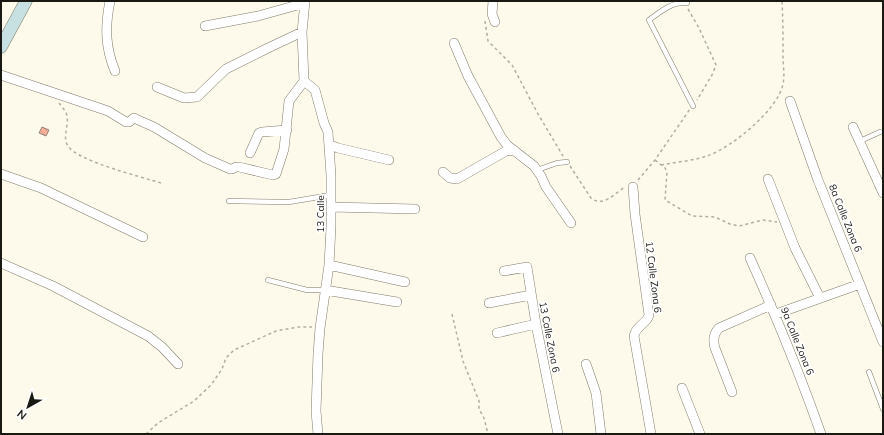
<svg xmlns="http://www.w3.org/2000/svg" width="884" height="435" viewBox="0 0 884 435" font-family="Mulish,sans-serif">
	<defs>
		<pattern id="building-back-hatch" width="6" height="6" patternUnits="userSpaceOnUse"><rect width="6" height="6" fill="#fdb098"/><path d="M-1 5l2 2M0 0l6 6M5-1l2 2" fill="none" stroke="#d89782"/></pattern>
	</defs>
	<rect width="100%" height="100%" fill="#fefaeb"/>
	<path fill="url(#building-back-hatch)" stroke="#95827c" d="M42 127 49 130 46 136 39 133Z"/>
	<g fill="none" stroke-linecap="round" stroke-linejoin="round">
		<defs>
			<path id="lane" d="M687 3C673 1 660 12 649 20L693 106
				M860 141 880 132
				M537 170 557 163 567 162
				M229 201 289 202 331 195
				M268 280 307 290H325
				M869 372 883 409"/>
			<path id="street" d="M110 1C105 26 105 47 115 71
				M305 1 302 32 304 81 315 90 324 123 328 132 331 175V227L329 265 320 328 318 354 316 411 318 434
				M493 1 492 14 495 22
				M205 26 258 16 305 3
				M454 43 468 76 501 137 507 145 534 166 541 176 546 187 571 223
				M1 75 108 111 126 122H129L134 118 136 119 154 127 205 158 230 169H232L236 167H239L273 175 276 174 284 149 289 101 304 81
				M157 87 184 98 197 97 226 69 268 48 302 32
				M790 101 818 180 883 342
				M853 127 883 193
				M330 145 338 148 389 160
				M250 153 259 133 262 132 287 130
				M443 172 450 178 457 179 506 151 514 150
				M1 174 41 188 143 237
				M768 179 795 248 820 298
				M633 187 635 214 649 315C647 324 636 325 634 336L651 434
				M331 207 415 209
				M750 258C776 316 800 374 821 434
				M1 263 53 286 148 336 162 347 178 364
				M329 265 405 282
				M504 271 527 267 536 324 558 434
				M325 290 397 302
				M489 303 531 295
				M776 314 860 284
				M497 333 536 324
				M586 364 596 393 601 434
				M682 388 700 434
				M732 392 715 348C713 341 713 334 719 328L771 305"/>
			<path id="secondary" d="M1 47 26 1"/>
		</defs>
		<use href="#lane" stroke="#7f7b6a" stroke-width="5.5"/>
		<use href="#street" stroke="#7f7b6a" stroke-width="10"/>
		<use href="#secondary" stroke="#7f7b6a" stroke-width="13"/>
		<path stroke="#b1ada1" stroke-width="1.5" stroke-dasharray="3 3" stroke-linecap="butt" d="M688 9 699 28 716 65 712 75 697 100
			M485 21 488 41 512 65 538 114 563 156
			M59 103C62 107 66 111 67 116 69 126 62 137 68 146 77 161 142 177 161 183H164
			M655 160 665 168 667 172 665 200 692 216 715 217 730 224 739 226 763 220 777 222
			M661 165C676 162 692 161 707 156 731 148 778 110 783 84 785 75 783 65 783 56 783 38 783 19 782 1
			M570 166 591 198C603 208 615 193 625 187
			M638 180 655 160 690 109
			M452 314 463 361 479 401V409L484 418 488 434
			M146 434 158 423 194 401 211 385 222 369 226 358 234 350 276 331 298 327H312"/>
		<use href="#lane" stroke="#fff" stroke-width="4.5"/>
		<use href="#street" stroke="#fff" stroke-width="9"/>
		<use href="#secondary" stroke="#c7e0e2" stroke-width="12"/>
	</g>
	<g text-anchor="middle" stroke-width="3.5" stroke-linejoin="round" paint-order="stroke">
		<g font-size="10" fill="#1a1812" stroke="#fff">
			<text transform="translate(320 214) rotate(-90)" y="4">13 Calle</text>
			<text transform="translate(846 218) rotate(68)" y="4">8a Calle Zona 6</text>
			<text transform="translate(654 277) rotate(83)" y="4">12 Calle Zona 6</text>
			<text transform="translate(550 337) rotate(79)" y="4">13 Calle Zona 6</text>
			<text transform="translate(798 341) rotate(68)" y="4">9a Calle Zona 6</text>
		</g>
	</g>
	<rect width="884" height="435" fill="none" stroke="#1a1812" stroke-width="4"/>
	<g transform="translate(28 407) rotate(219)" stroke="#ffffff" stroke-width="3" paint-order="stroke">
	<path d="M0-3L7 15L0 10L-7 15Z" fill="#1a1812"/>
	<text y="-6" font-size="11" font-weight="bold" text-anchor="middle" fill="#1a1812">N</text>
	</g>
</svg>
